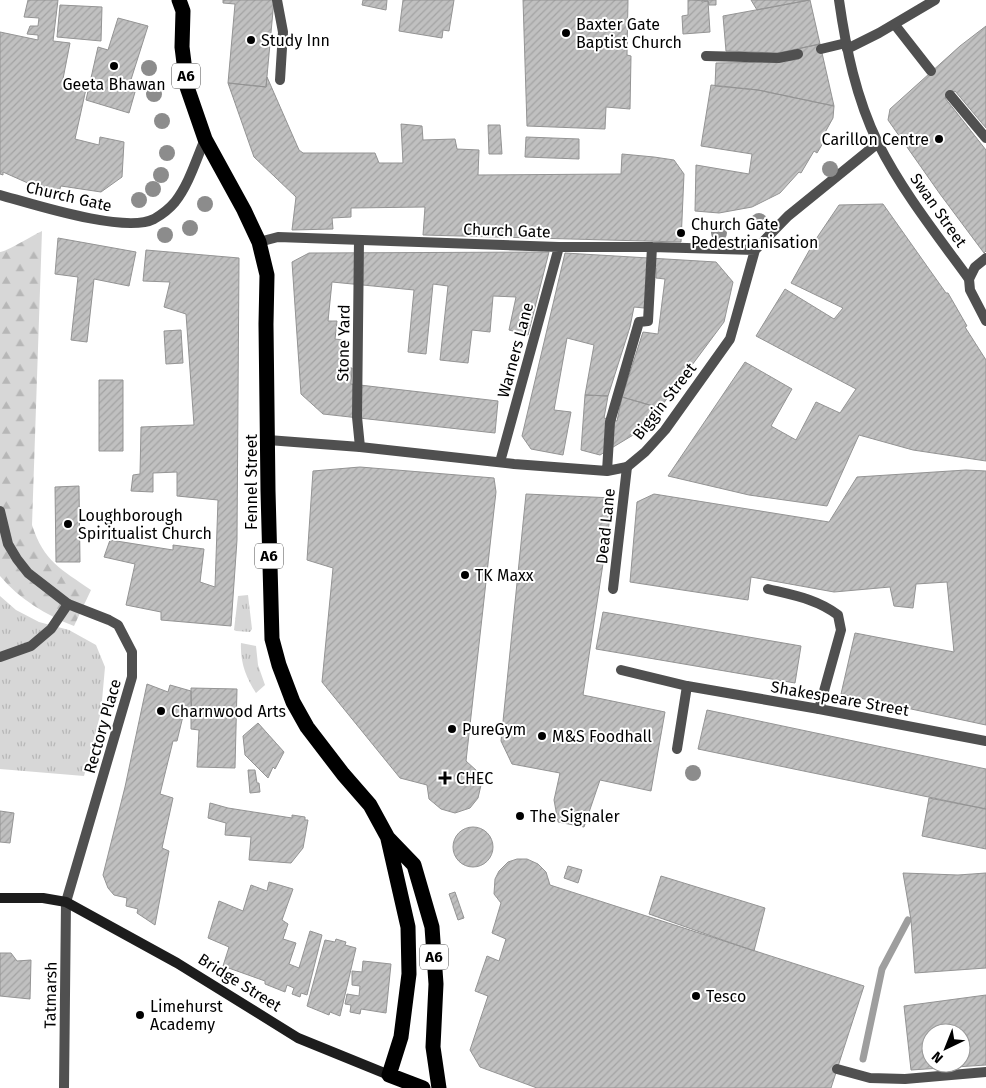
<svg xmlns="http://www.w3.org/2000/svg" width="986" height="1088" viewBox="0 0 986 1088" font-family="'Fira Sans',sans-serif">
	<defs>
		<pattern id="grass-tufts" width="24" height="20" patternUnits="userSpaceOnUse" patternTransform="scale(1.25)"><rect width="24" height="20" fill="#d7d7d7"/><path d="M3 7l-1-3M5 7V3M7 7l1-3M15 17l-1-3M17 17v-4M19 17l1-3" fill="none" stroke="#b7b7b7"/></pattern>
		<pattern id="forest-firs" width="22" height="20" patternUnits="userSpaceOnUse" patternTransform="scale(1.25)"><rect width="22" height="20" fill="#d7d7d7"/><path d="M5 1l3.5 6h-7zM16 11l3.5 6h-7z" fill="#b7b7b7"/></pattern>
		<pattern id="building-hatch" width="6" height="6" patternUnits="userSpaceOnUse" patternTransform="scale(1.25)"><rect width="6" height="6" fill="#c0c0c0"/><path d="M-1 1l2-2M0 6l6-6M5 7l2-2" fill="none" stroke="#a3a3a3"/></pattern>
	</defs>
	<rect width="100%" height="100%" fill="#fff"/>
	<path fill="url(#grass-tufts)" d="M248 595 252 629 250 632 236 631 234 630 238 596Z
		M0 596 16 610 39 622 69 630 96 645 105 667 101 712 84 776 0 769Z
		M241 643 256 646 258 665 265 685 256 693C246 678 240 662 241 643Z"/>
	<path fill="url(#forest-firs)" d="M42 231 32 525C44 562 61 569 91 590L74 626C46 615 19 599 0 576V252C6 252 33 235 42 231Z"/>
	<g fill="none" stroke-linecap="round" stroke-linejoin="round">
		<path stroke="#9e9e9e" stroke-width="7" d="M863 1059 882 969 908 920"/>
	</g>
	<path fill="url(#building-hatch)" stroke="#949494" fill-rule="evenodd" d="M28 0H58L53 41 70 43 62 84 86 89 75 139 99 145 100 137 124 142 122 177 101 192 61 186 58 194 30 184 3 172V175L0 174V32L38 40V35L27 34 30 26H38L39 18 24 17Z
		M223 0H274L266 87 228 83 235 4 223 3Z
		M363 0H387L386 10 362 5Z
		M403 0H454L449 31 443 30 442 38 399 31Z
		M523 0H628L627 55 631 56 630 109 606 107 605 129 527 126Z
		M688 0 708 1 710 32 683 34 682 16 688 15Z
		M702 0H716V5H709L708 1 702 2Z
		M751 0H809L757 10Z
		M810 0 820 44 778 53 726 51 723 16Z
		M60 5 102 7 101 41 57 37Z
		M118 18 148 26 128 89 135 92 129 113 86 100 98 47 108 50Z
		M986 26V128L955 91 945 98 986 150V251L984 253 940 194 888 120 890 109 960 46Z
		M820 44 834 106 758 90 715 86 716 63 781 62 799 59 797 49Z
		M267 77 299 150 303 153H375L379 163H403L401 124 422 126 423 140 455 139 457 149 479 150 478 175 621 174 622 154 654 157 674 160 684 174 681 242 423 235 425 207 351 208V217L332 218 333 229 292 230 296 197 254 157 228 83 266 87Z
		M711 85 758 90 834 106 833 118 823 136 826 138 817 153 814 151 801 173 799 172 780 193 752 207 719 213 695 211 696 165 749 174 752 154 701 146Z
		M488 125H500L502 154H489Z
		M526 137 579 139V159L525 157Z
		M883 204 946 293H948L967 326 965 327 986 360V461L913 450 859 435 827 506 749 495 668 476 745 362 792 389 771 426 796 440 816 402 840 413 856 389 756 336 785 289 834 319 843 308 791 283 814 242 839 205Z
		M58 238 136 252 129 286 94 279 87 342 71 340 78 277 55 274Z
		M146 250 239 258 237 540 231 626 161 620V612L126 605 135 564 104 557 110 540 173 550V545L204 549 200 582 215 587 218 500 177 496V472L153 473V492L131 491 133 475 140 474 141 427 194 425 186 314 164 307 170 282 143 281Z
		M549 252 528 335 509 330 516 297 493 296 490 332 472 330 468 363 440 360 448 286 433 284 426 354 408 352 414 290 332 282 328 321H337L335 339 343 340 340 367 352 368 351 384 498 401 495 433 323 414 301 394 292 262 309 253Z
		M565 253 716 262 733 282 724 322 660 408 622 397 643 332 658 334 665 279 656 278V268H649L644 308 634 307 630 327 608 396 585 395 594 345 567 338 554 410 571 412 563 455 531 449 522 436Z
		M181 330 183 363 166 364 164 331Z
		M99 380H123V451H99Z
		M585 395 608 396 604 418 617 421 622 397 660 408 651 419 653 423 600 455 581 450Z
		M360 467 494 478 496 492 466 761 477 771 481 785 478 798 470 808 455 813 441 809 429 799 427 785 400 778 322 682 333 568 307 560 313 471Z
		M966 470 986 471V725L841 694 855 633 954 652 947 582 916 584 913 608 894 606 890 587 834 592 751 577 748 600 630 582 637 502 654 494 829 522 857 477Z
		M79 486 80 562H56L55 487Z
		M526 494 613 498 583 695 665 712 651 791 600 780 584 827 558 822 554 800 560 773 512 764 501 741Z
		M603 612 801 646 795 683 596 649Z
		M147 684 168 692 170 685 191 691 192 718 183 716 177 741H173L160 794 173 798 162 848 169 851 155 925 137 913 138 909 126 906 127 898 114 895 108 888 103 875 125 787Z
		M191 688 237 689 235 768 197 767 199 730 191 729Z
		M707 710 986 769V809L698 749Z
		M258 723 284 752 275 769 273 767 268 778 245 755 243 736Z
		M248 770H255L257 783H259L260 792 250 793Z
		M929 798 986 809V849L922 836Z
		M210 803 228 808 292 818V815L305 817V820H308L303 848 291 863 249 860 251 837 225 835 226 823 208 818Z
		M0 811 14 813 10 843 0 842Z
		M453 847a20 20 0 1 1 40 0a20 20 0 1 1-40 0Z
		M517 859H527L538 864 546 872 550 885 864 986 831 1088H537L480 1067 470 1050 488 996 475 991 487 956 499 961 506 939 492 933 501 903 494 894 495 879 499 871 508 862Z
		M568 866 582 870 578 883 564 878Z
		M903 873 958 875 986 873V968L915 973 911 920Z
		M661 876 765 908 754 951 649 914Z
		M269 882 293 889 282 920 288 924 283 939 296 943 289 964 299 968 310 931 322 935 307 995 301 993 300 997 292 994 294 988 287 985 285 992 265 984V981L223 966 229 947 208 938 219 901 243 911 251 885 267 891Z
		M455 892 464 918 458 920 449 894Z
		M336 939 346 942 345 945 356 948 340 1016 330 1012 329 1015 307 1006 325 940 335 942Z
		M0 953H11L17 961 31 960 30 999 0 996Z
		M363 961 391 964 386 1013 361 1009 360 1014 350 1012 351 1005 345 1004 347 994 359 996 360 986 352 985V971L362 972Z
		M986 995V1065L911 1070 904 1006ZM931 1033H961V1063H931Z"/>
	<g fill="none" stroke-linecap="round" stroke-linejoin="round">
		<path stroke="#505050" stroke-width="10" d="M277 0 283 32 280 80
			M895 25 931 71
			M821 49 846 43
			M706 56 778 58 798 54
			M950 95 986 138
			M359 240 357 417 360 447
			M969 279 975 267 986 258
			M613 589 627 467
			M768 589C793 595 817 599 838 615L841 630 819 709
			M0 657 31 646 51 629 68 604
			M837 1069 870 1078 905 1079 986 1072"/>
		<path stroke="#505050" stroke-width="10" d="M839 0C846 49 856 98 878 143 902 191 937 235 969 279L970 290 986 321
			M847 49 879 33 935 0
			M0 195C33 204 125 234 154 219 161 215 170 208 175 202 189 184 196 160 205 139
			M259 242 278 237 559 247H652L755 250
			M268 440 360 447 514 464 607 471 627 467 645 452 665 430 730 339 755 250 788 216 878 143
			M500 462 559 247
			M607 471 610 422 639 322 648 321 652 247
			M0 511 8 544 17 559 28 573 68 604 109 620 118 625 132 652V677L66 902 64 1088
			M621 670 687 686 819 709 986 741
			M677 749 687 686"/>
		<path stroke="#1d1d1d" stroke-width="10" d="M0 898H43L66 902 177 963 298 1038 389 1075"/>
		<path stroke="#000" stroke-width="15" d="M179 0 183 11 182 47 187 87 205 139 244 210 259 242 267 275 266 324 268 491 272 639 279 665 293 702 307 727 343 774 370 805 388 838 414 865 432 927 436 984 433 1047 439 1088
			M388 839 408 927 409 974 401 1037 389 1075 423 1088"/>
	</g>
	<g fill="#8c8c8c">
		<circle cx="149" cy="68" r="8"/>
		<circle cx="154" cy="94" r="8"/>
		<circle cx="162" cy="121" r="8"/>
		<circle cx="167" cy="153" r="8"/>
		<circle cx="830" cy="169" r="8"/>
		<circle cx="161" cy="175" r="8"/>
		<circle cx="153" cy="189" r="8"/>
		<circle cx="139" cy="200" r="8"/>
		<circle cx="205" cy="204" r="8"/>
		<circle cx="759" cy="221" r="8"/>
		<circle cx="190" cy="228" r="8"/>
		<circle cx="719" cy="233" r="8"/>
		<circle cx="165" cy="235" r="8"/>
		<circle cx="693" cy="773" r="8"/>
	</g>
	<g fill="#000" stroke="#fff" stroke-width="2">
		<circle cx="566" cy="33" r="5"/>
		<circle cx="251" cy="40" r="5"/>
		<circle cx="114" cy="66" r="5"/>
		<circle cx="939" cy="139" r="5"/>
		<circle cx="681" cy="233" r="5"/>
		<circle cx="68" cy="524" r="5"/>
		<circle cx="465" cy="575" r="5"/>
		<circle cx="161" cy="711" r="5"/>
		<circle cx="452" cy="729" r="5"/>
		<circle cx="542" cy="736" r="5"/>
		<path d="M442.5 770.5h5v5h5v5h-5v5h-5v-5h-5v-5h5z"/>
		<circle cx="520" cy="816" r="5"/>
		<circle cx="696" cy="996" r="5"/>
		<circle cx="140" cy="1015" r="5"/>
	</g>
	<g text-anchor="middle" stroke-width="4" stroke-linejoin="round" paint-order="stroke">
		<g fill="#fff" stroke="#4c4c4c" stroke-width="1">
			<rect x="172" y="63.5" width="28" height="25" rx="4"/>
			<rect x="255" y="543.5" width="28" height="25" rx="4"/>
			<rect x="420" y="944.5" width="28" height="25" rx="4"/>
		</g>
		<g font-size="15" font-weight="bold" fill="#000">
			<text x="186" y="81">A6</text>
			<text x="269" y="561">A6</text>
			<text x="434" y="962">A6</text>
		</g>
		<g font-size="16" fill="#000" stroke="#fff" text-anchor="start">
			<text x="576" y="30">Baxter Gate<tspan x="576" dy="18">Baptist Church</tspan></text>
			<text x="261" y="46">Study Inn</text>
			<text x="114" y="90" text-anchor="middle">Geeta Bhawan</text>
			<text x="929" y="145" text-anchor="end">Carillon Centre</text>
			<text x="691" y="230">Church Gate<tspan x="691" dy="18">Pedestrianisation</tspan></text>
			<text x="78" y="521">Loughborough<tspan x="78" dy="18">Spiritualist Church</tspan></text>
			<text x="475" y="581">TK Maxx</text>
			<text x="171" y="717">Charnwood Arts</text>
			<text x="462" y="735">PureGym</text>
			<text x="552" y="742">M&amp;S Foodhall</text>
			<text x="456" y="784">CHEC</text>
			<text x="530" y="822">The Signaler</text>
			<text x="706" y="1002">Tesco</text>
			<text x="150" y="1012">Limehurst<tspan x="150" dy="18">Academy</tspan></text>
		</g>
		<g font-size="16" fill="#000" stroke="#fff">
			<text transform="translate(69 196) rotate(13)" y="6">Church Gate</text>
			<text transform="translate(939 210) rotate(55)" y="6">Swan Street</text>
			<text transform="translate(507 230) rotate(2)" y="6">Church Gate</text>
			<text transform="translate(343 343) rotate(-89)" y="6">Stone Yard</text>
			<text transform="translate(515 350) rotate(-75)" y="6">Warners Lane</text>
			<text transform="translate(664 401) rotate(-52)" y="6">Biggin Street</text>
			<text transform="translate(251 482) rotate(-90)" y="6">Fennel Street</text>
			<text transform="translate(605 526) rotate(-84)" y="6">Dead Lane</text>
			<text transform="translate(840 698) rotate(10)" y="6">Shakespeare Street</text>
			<text transform="translate(102 726) rotate(-74)" y="6">Rectory Place</text>
			<text transform="translate(240 982) rotate(32)" y="6">Bridge Street</text>
			<text transform="translate(50 995) rotate(-89)" y="6">Tatmarsh</text>
		</g>
	</g>
	<g transform="translate(946 1048) rotate(223)"><circle r="24" fill="#ffffff" stroke="#999999"/>
	<path d="M0-4L9 19L0 12L-9 19Z" fill="#000000"/>
	<text y="-8" font-size="14" font-weight="bold" text-anchor="middle" fill="#000000">N</text>
	</g>
</svg>
